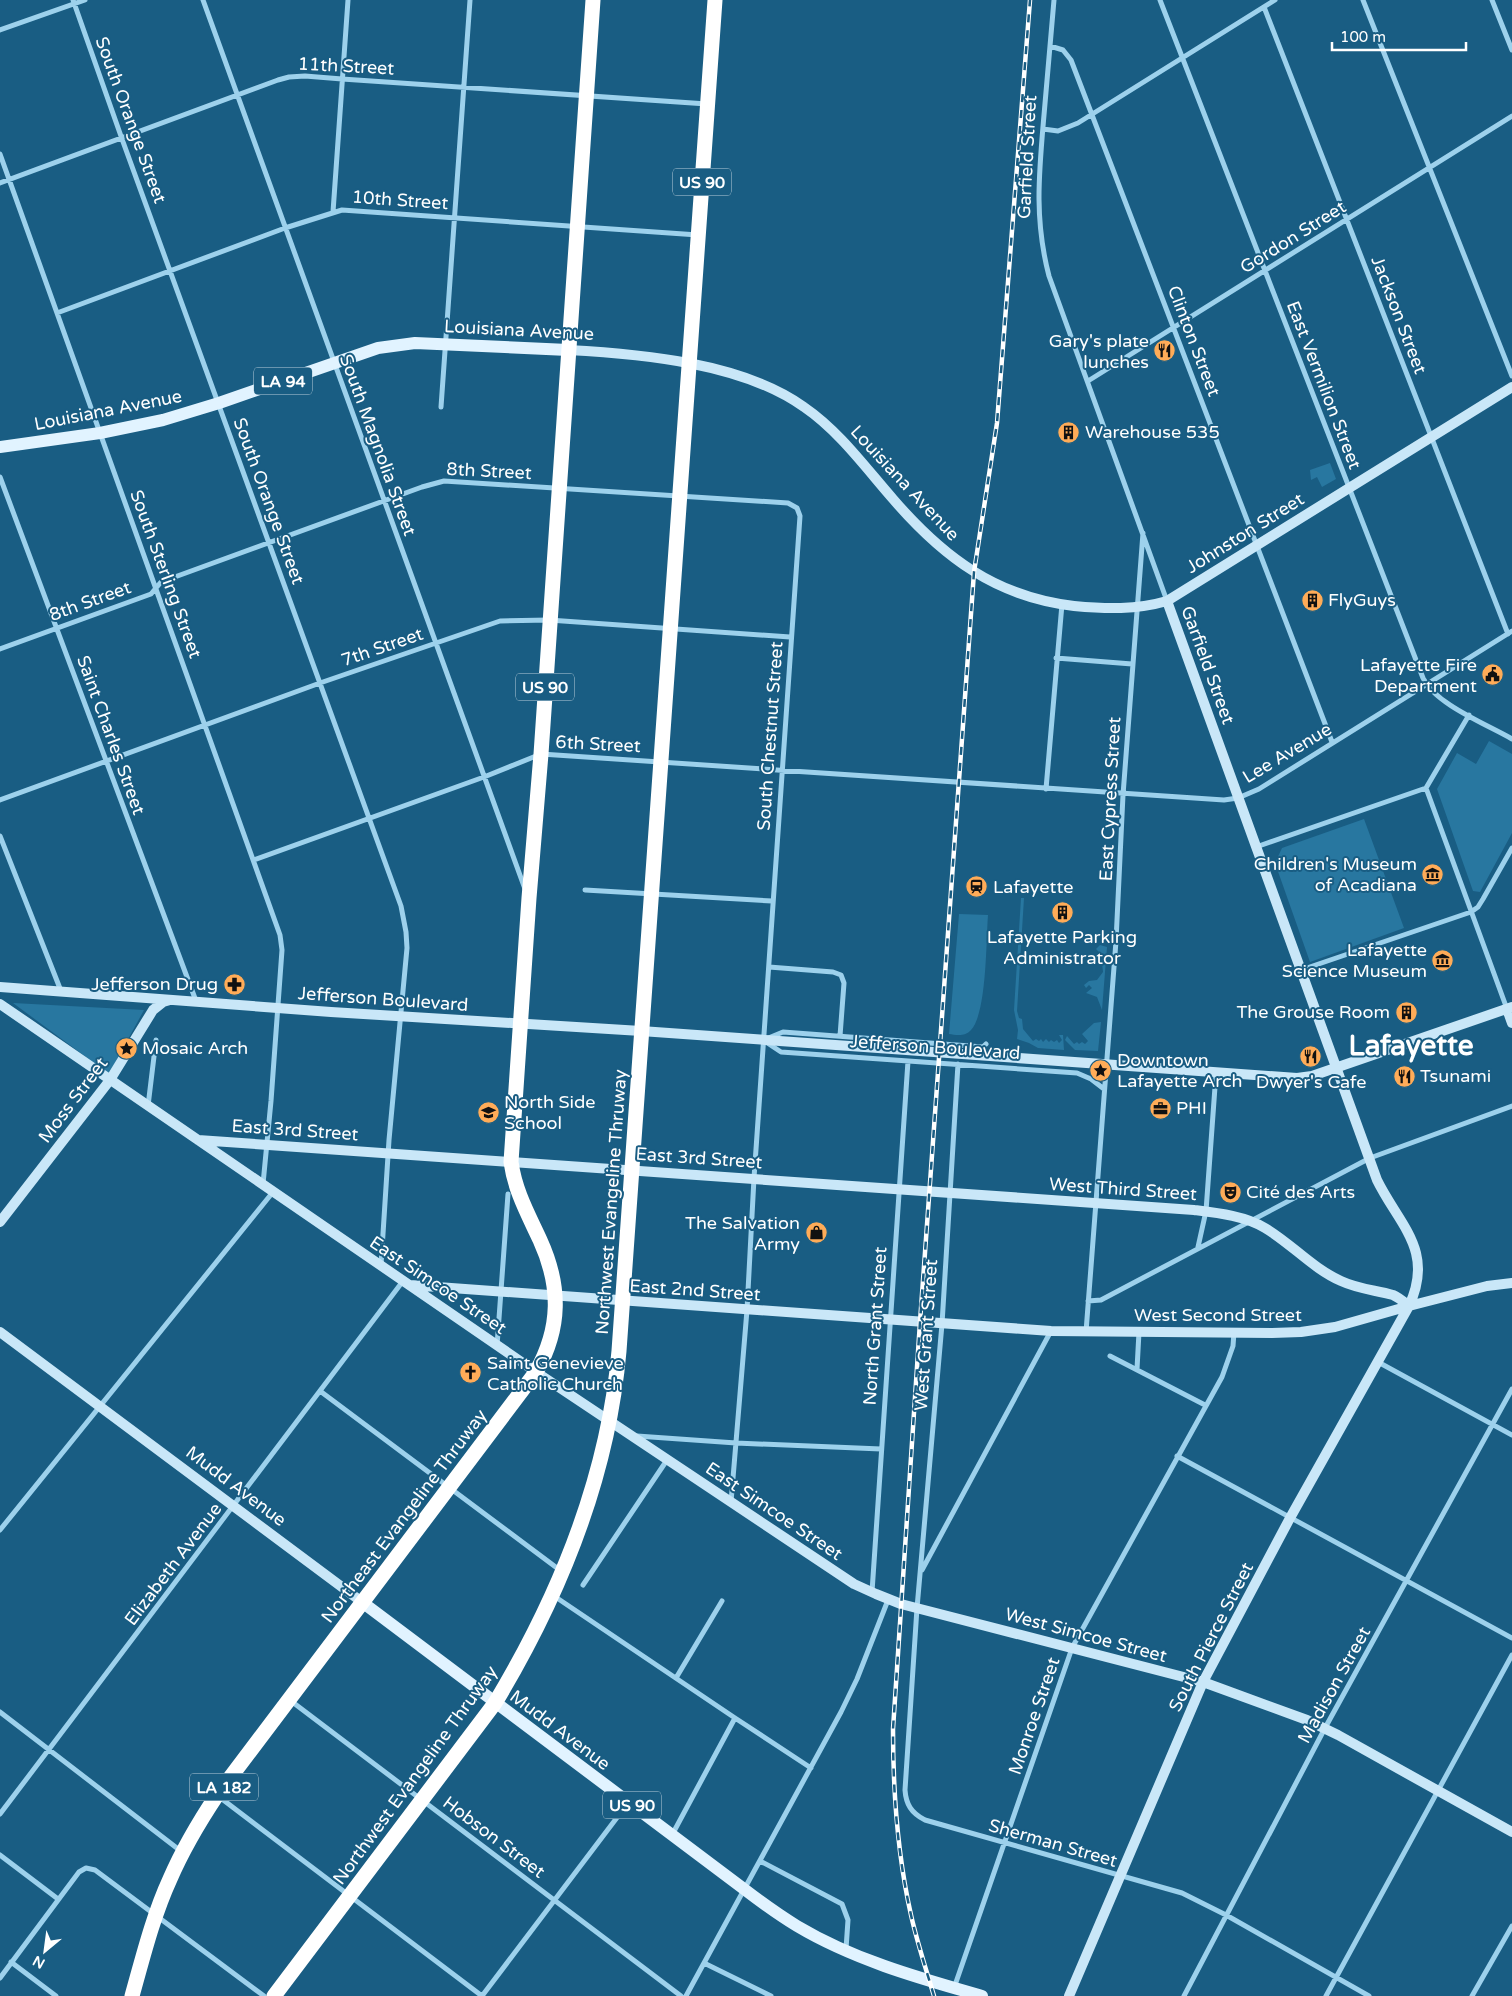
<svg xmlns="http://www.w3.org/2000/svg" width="1512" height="1996" viewBox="0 0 1512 1996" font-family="'Varela Round',sans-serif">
	<rect width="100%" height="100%" fill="#195d83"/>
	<path fill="#2877a0" d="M1330 463 1336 479 1322 487 1317 477 1311 480 1310 470Z
		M1489 741 1512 754V833L1480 892 1473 891 1437 789 1457 753 1476 764Z
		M1364 819 1404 928 1310 962 1275 863 1282 848Z
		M1021 898H1024L1017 1011 1019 1018 1022 1019 1023 1029 1033 1041 1036 1039 1039 1041 1041 1039 1043 1042 1046 1039 1049 1042 1051 1040 1054 1042 1057 1040 1059 1043 1062 1040 1059 1035H1063L1064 1050 1038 1048 1029 1043 1017 1039 1018 1030 1014 1010Z
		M959 914 988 915C986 940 987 1013 971 1030 965 1037 956 1035 949 1034Z
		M1100 945 1107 947 1102 1010 1097 997 1086 993 1092 988 1089 985 1086 988 1084 985 1089 981 1097 980 1103 972 1102 963 1094 957 1099 952 1096 949Z
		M13 1003 144 1010 109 1074Z
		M1101 1022 1098 1051 1075 1050 1065 1040 1067 1036 1074 1044 1077 1042 1079 1044 1082 1042 1085 1044 1088 1041 1082 1034 1094 1023Z"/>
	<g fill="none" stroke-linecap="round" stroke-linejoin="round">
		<path stroke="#9dd1ec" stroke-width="5" d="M73 0 122 139 401 906 406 932 407 948 389 1140 381 1265
			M203 0 525 889
			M1054 0C1051 38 1047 77 1044 115 1039 173 1034 219 1049 276L1167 601
			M1160 0 1423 678C1435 704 1486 724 1512 739
			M1363 0 1512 376
			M1492 0 1512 50
			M1264 7 1508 634
			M0 30 85 0
			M1050 46 1063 50 1071 60 1332 742
			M1043 129 1058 131 1078 123 1275 0
			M0 154 280 935 282 950 271 1101 263 1184
			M0 183 278 80 289 77 305 76 342 79 707 104
			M333 212 348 0
			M57 313 285 228 342 210 698 235
			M1088 381 1512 116
			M441 407 470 0
			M0 477 196 1001
			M0 649 151 594 161 582 422 487 444 481 788 503 797 508 800 516 754 1178 747 1310 731 1502
			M1056 658 1132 664
			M1426 788 1507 1009
			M1046 789 1062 604
			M0 800 320 683 500 621 549 620 790 637
			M0 836 61 991
			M1256 847 1426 788 1469 715
			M254 860 484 777 541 754 1224 800 1238 798 1259 789 1512 631
			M585 890 772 901
			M769 967 833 972 841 975 844 983 840 1036
			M1301 970 1471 912 1478 907 1483 899 1512 848
			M766 1039 783 1032 983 1047 986 1044
			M766 1042 781 1052 1077 1073 1091 1079 1104 1089
			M958 1064 942 1324 917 1608 905 1790C906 1804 911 1813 925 1820L1182 1893 1226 1915 1369 1996
			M148 1106 156 1040
			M1198 1247 1206 1211 1216 1073
			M1088 1301 1101 1300 1370 1158 1512 1106
			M1086 1332 1116 941 1123 795 1143 533
			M497 1346 508 1194
			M1110 1356 1205 1405
			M1378 1362 1512 1435
			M1137 1369 1139 1332
			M320 1391 561 1571
			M637 1436 736 1443 881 1449
			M1177 1456 1512 1638
			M0 1530 273 1192
			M922 1570 1051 1331
			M583 1585 667 1460
			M872 1592 908 1061
			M554 1596 735 1718 811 1768
			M676 1678 722 1601
			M291 1701 681 1996
			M0 1712 182 1852
			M218 1796 482 1996
			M0 1814 403 1281
			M672 1835 735 1718
			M0 1855 58 1899
			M760 1861 842 1904 848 1920 846 1949
			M11 1962 56 1996
			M704 1963 771 1996
			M0 1978 79 1872 86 1868 95 1870 264 1996
			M954 1988 1072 1648 1222 1377 1233 1346 1234 1332
			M482 1996 628 1803
			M686 1996 841 1712 857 1679 888 1600
			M1184 1996 1325 1728 1512 1389
			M1326 1996 1512 1655
			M1472 1996 1512 1926"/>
		<path stroke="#c9e7f8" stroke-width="10" d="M568 350C642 354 743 363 804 407 839 431 865 467 893 499 943 557 996 597 1074 606 1106 609 1136 610 1167 601L1512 387
			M0 987 331 1012 641 1031 1297 1078 1312 1076 1512 1007
			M0 1004 536 1372 854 1584 876 1594 901 1604 1203 1682 1307 1720 1338 1735 1512 1832
			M1507 1009 1512 1023
			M198 1140 1194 1210C1218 1213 1245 1216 1265 1228 1292 1244 1312 1268 1341 1281 1358 1289 1375 1290 1393 1295 1398 1297 1404 1302 1409 1306
			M0 1222 110 1080 153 1010 163 1002 170 1000
			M410 1285 1051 1331 1272 1333 1301 1332 1335 1327 1409 1306 1487 1286 1512 1283
			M0 1332 362 1602
			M1069 1996 1203 1682 1290 1518 1409 1306C1435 1250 1399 1225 1377 1180L1167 601"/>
		<path stroke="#e1f3ff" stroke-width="12" d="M0 447 100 433 163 420 219 403 378 348 415 343 568 350
			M362 1602 744 1889C761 1902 779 1915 797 1926 854 1960 919 1978 982 1996"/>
		<path stroke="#fff" stroke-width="15" d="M132 1996C143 1957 153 1916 170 1879 183 1849 199 1822 217 1795L536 1372C561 1328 561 1286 540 1240 528 1214 515 1191 511 1162L529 898 541 754 593 0
			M274 1996 495 1703C560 1595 608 1478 619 1351L715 0"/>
		<defs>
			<path id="rail" d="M934 1996C926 1969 917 1942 911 1915 897 1853 893 1792 893 1729L920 1322 974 572 997 423 1030 0"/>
		</defs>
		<use href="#rail" stroke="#fff" stroke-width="4.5"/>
		<use href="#rail" stroke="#195d83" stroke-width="2.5" stroke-dasharray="8" stroke-linecap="butt"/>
	</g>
	<defs>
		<symbol id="restaurant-disc" viewBox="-11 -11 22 22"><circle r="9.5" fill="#ffac58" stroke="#195d83"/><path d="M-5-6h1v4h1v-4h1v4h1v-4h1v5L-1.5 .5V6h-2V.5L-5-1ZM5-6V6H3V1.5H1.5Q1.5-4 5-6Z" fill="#111"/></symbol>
		<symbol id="building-disc" viewBox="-11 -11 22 22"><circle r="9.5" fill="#ffac58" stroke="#195d83"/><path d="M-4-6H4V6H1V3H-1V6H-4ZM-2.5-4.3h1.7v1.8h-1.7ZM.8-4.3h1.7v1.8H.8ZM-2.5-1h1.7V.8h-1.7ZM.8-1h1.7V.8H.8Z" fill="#111"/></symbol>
		<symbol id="civic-disc" viewBox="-11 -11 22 22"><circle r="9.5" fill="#ffac58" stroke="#195d83"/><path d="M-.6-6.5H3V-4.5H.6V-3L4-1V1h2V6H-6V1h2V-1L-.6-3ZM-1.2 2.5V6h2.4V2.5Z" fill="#111"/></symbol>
		<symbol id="museum-disc" viewBox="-11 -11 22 22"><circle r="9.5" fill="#ffac58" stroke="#195d83"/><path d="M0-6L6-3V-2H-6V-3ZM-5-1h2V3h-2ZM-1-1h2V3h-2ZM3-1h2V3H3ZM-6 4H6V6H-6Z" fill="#111"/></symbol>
		<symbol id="station-disc" viewBox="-11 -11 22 22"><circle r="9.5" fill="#ffac58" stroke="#195d83"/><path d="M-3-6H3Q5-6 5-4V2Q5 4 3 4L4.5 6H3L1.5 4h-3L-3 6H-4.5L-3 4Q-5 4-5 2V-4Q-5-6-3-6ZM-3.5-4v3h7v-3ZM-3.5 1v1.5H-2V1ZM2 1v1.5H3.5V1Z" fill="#111"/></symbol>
		<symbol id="pharmacy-disc" viewBox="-11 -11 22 22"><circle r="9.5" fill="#ffac58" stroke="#195d83"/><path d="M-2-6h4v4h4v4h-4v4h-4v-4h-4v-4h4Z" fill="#111"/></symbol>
		<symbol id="sight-disc" viewBox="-11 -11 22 22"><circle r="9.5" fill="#ffac58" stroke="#195d83"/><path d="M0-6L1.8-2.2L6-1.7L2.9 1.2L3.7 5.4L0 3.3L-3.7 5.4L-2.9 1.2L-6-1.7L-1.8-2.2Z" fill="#111"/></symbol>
		<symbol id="office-disc" viewBox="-11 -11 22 22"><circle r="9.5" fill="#ffac58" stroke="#195d83"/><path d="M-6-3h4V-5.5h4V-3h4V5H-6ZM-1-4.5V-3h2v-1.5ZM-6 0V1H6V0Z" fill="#111"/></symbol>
		<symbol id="school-disc" viewBox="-11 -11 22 22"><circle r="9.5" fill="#ffac58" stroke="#195d83"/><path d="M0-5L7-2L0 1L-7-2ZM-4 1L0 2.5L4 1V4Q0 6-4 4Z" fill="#111"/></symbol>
		<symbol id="theatre-disc" viewBox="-11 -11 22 22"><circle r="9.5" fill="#ffac58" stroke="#195d83"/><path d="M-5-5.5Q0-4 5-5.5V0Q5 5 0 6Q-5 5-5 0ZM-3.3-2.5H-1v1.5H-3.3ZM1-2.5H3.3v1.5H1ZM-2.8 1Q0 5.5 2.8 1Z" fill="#111"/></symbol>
		<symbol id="shop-disc" viewBox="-11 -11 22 22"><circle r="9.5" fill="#ffac58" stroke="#195d83"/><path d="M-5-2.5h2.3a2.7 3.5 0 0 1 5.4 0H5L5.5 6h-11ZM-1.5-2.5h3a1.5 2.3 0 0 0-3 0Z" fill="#111"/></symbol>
		<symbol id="church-disc" viewBox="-11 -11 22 22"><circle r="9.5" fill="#ffac58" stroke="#195d83"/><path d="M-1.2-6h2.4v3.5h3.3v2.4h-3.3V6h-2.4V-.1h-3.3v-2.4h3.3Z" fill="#111"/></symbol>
	</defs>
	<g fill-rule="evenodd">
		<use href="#restaurant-disc" x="1152" y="338" width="25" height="25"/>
		<use href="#building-disc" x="1056" y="420" width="25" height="25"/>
		<use href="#building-disc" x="1300" y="588" width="25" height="25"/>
		<use href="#civic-disc" x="1480" y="662" width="25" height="25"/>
		<use href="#museum-disc" x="1420" y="862" width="25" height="25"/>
		<use href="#station-disc" x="964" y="874" width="25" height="25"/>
		<use href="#building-disc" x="1050" y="900" width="25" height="25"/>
		<use href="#museum-disc" x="1430" y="948" width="25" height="25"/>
		<use href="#pharmacy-disc" x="222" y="972" width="25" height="25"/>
		<use href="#building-disc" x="1394" y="1000" width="25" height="25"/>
		<use href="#sight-disc" x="114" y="1036" width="25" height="25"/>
		<use href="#restaurant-disc" x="1298" y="1044" width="25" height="25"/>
		<use href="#sight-disc" x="1088" y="1058" width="25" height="25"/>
		<use href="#restaurant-disc" x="1392" y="1064" width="25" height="25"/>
		<use href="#office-disc" x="1148" y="1096" width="25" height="25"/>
		<use href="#school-disc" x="476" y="1100" width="25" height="25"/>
		<use href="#theatre-disc" x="1218" y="1180" width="25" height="25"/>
		<use href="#shop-disc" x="804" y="1220" width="25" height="25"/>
		<use href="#church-disc" x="458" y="1360" width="25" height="25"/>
	</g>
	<g text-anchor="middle" stroke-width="4" stroke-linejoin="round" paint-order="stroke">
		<g fill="#195d83" stroke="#baceda" stroke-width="1">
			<rect x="673" y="168.5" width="58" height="27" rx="4"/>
			<rect x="254" y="367.5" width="58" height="27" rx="4"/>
			<rect x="516" y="673.5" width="58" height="27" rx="4"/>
			<rect x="190" y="1773.5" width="68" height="27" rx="4"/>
			<rect x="603" y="1791.5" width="58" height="27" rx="4"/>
		</g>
		<g font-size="16" font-weight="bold" fill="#fff">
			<text x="702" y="188">US 90</text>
			<text x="283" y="387">LA 94</text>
			<text x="545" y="693">US 90</text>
			<text x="224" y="1793">LA 182</text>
			<text x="632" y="1811">US 90</text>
		</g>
		<g font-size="18" fill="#fff" stroke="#195d83">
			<text transform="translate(346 66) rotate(3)" y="6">11th Street</text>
			<text transform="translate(131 120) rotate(70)" y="6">South Orange Street</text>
			<text transform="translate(1027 157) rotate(-87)" y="6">Garfield Street</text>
			<text transform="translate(400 200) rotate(4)" y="6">10th Street</text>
			<text transform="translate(1293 237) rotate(-32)" y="6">Gordon Street</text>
			<text transform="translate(1399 315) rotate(69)" y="6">Jackson Street</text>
			<text transform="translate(519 330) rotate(3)" y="6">Louisiana Avenue</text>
			<text transform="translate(1194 341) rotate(69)" y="6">Clinton Street</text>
			<text transform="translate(1324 385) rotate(69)" y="6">East Vermilion Street</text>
			<text transform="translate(108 410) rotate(-11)" y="6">Louisiana Avenue</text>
			<text transform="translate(378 445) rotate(70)" y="6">South Magnolia Street</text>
			<text transform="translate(489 471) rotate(3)" y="6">8th Street</text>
			<text transform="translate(905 483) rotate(47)" y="6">Louisiana Avenue</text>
			<text transform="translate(269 501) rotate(70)" y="6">South Orange Street</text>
			<text transform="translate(1245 533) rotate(-32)" y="6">Johnston Street</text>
			<text transform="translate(166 574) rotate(70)" y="6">South Sterling Street</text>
			<text transform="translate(90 601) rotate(-20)" y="6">8th Street</text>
			<text transform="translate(382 647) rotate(-19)" y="6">7th Street</text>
			<text transform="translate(1208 665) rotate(70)" y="6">Garfield Street</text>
			<text transform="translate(111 735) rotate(70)" y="6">Saint Charles Street</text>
			<text transform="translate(770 736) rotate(-86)" y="6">South Chestnut Street</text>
			<text transform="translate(598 744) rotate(3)" y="6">6th Street</text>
			<text transform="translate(1287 753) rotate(-31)" y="6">Lee Avenue</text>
			<text transform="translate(1110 799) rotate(-87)" y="6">East Cypress Street</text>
			<text transform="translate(383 999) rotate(4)" y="6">Jefferson Boulevard</text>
			<text transform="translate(935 1047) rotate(4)" y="6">Jefferson Boulevard</text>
			<text transform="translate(73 1100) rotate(-53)" y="6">Moss Street</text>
			<text transform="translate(295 1130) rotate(4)" y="6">East 3rd Street</text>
			<text transform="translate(699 1158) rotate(4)" y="6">East 3rd Street</text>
			<text transform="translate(1123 1189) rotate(4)" y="6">West Third Street</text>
			<text transform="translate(611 1202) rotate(-86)" y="6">Northwest Evangeline Thruway</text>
			<text transform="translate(438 1285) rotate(34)" y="6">East Simcoe Street</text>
			<text transform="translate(695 1290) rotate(4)" y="6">East 2nd Street</text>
			<text x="1218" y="1321">West Second Street</text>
			<text transform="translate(875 1326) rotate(-86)" y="6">North Grant Street</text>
			<text transform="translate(926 1335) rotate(-86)" y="6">West Grant Street</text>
			<text transform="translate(236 1486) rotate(37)" y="6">Mudd Avenue</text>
			<text transform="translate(774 1511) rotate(34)" y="6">East Simcoe Street</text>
			<text transform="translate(404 1516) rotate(-53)" y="6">Northeast Evangeline Thruway</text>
			<text transform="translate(173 1564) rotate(-53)" y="6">Elizabeth Avenue</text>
			<text transform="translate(1086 1635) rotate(15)" y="6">West Simcoe Street</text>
			<text transform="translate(1211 1637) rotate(-63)" y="6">South Pierce Street</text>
			<text transform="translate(1334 1685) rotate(-61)" y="6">Madison Street</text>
			<text transform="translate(1034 1716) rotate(-71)" y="6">Monroe Street</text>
			<text transform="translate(560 1730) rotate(37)" y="6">Mudd Avenue</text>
			<text transform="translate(415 1775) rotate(-54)" y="6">Northwest Evangeline Thruway</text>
			<text transform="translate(494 1837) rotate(37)" y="6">Hobson Street</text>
			<text transform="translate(1053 1843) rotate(16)" y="6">Sherman Street</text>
		</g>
		<g font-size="18" fill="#fff" stroke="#195d83" text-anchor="start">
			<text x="1149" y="347" text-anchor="end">Gary's plate<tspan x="1149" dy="21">lunches</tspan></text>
			<text x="1085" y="438">Warehouse 535</text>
			<text x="1328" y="606">FlyGuys</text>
			<text x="1477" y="671" text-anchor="end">Lafayette Fire<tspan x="1477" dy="21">Department</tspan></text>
			<text x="1417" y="870" text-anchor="end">Children's Museum<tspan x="1417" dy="21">of Acadiana</tspan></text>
			<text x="993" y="893">Lafayette</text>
			<text x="1062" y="943" text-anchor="middle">Lafayette Parking<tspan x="1062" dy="21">Administrator</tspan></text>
			<text x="1427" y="956" text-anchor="end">Lafayette<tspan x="1427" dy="21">Science Museum</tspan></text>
			<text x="218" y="990" text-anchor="end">Jefferson Drug</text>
			<text x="1390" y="1018" text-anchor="end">The Grouse Room</text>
			<text x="142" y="1054">Mosaic Arch</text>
			<text x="1117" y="1066">Downtown<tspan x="1117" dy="21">Lafayette Arch</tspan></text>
			<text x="1420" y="1082">Tsunami</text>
			<text x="1311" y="1088" text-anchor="middle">Dwyer's Cafe</text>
			<text x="504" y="1108">North Side<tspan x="504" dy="21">School</tspan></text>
			<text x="1176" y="1114">PHI</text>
			<text x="1246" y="1198">Cité des Arts</text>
			<text x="800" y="1229" text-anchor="end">The Salvation<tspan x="800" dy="21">Army</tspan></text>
			<text x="487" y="1369">Saint Genevieve<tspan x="487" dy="21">Catholic Church</tspan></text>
		</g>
		<g font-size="28" font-weight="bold" fill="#fff" stroke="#195d83">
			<text x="1411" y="1055">Lafayette</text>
		</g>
	</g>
	<g transform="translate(45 1951) rotate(209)" stroke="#195d83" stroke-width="4" paint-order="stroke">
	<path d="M0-4L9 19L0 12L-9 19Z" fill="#ffffff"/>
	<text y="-8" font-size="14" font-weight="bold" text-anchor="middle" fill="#ffffff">N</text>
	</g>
	<path d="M1332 42v8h134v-8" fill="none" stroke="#ffffff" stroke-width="2.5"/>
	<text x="1340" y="42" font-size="15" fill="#ffffff" stroke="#195d83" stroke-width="4" paint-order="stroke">100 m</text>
</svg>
